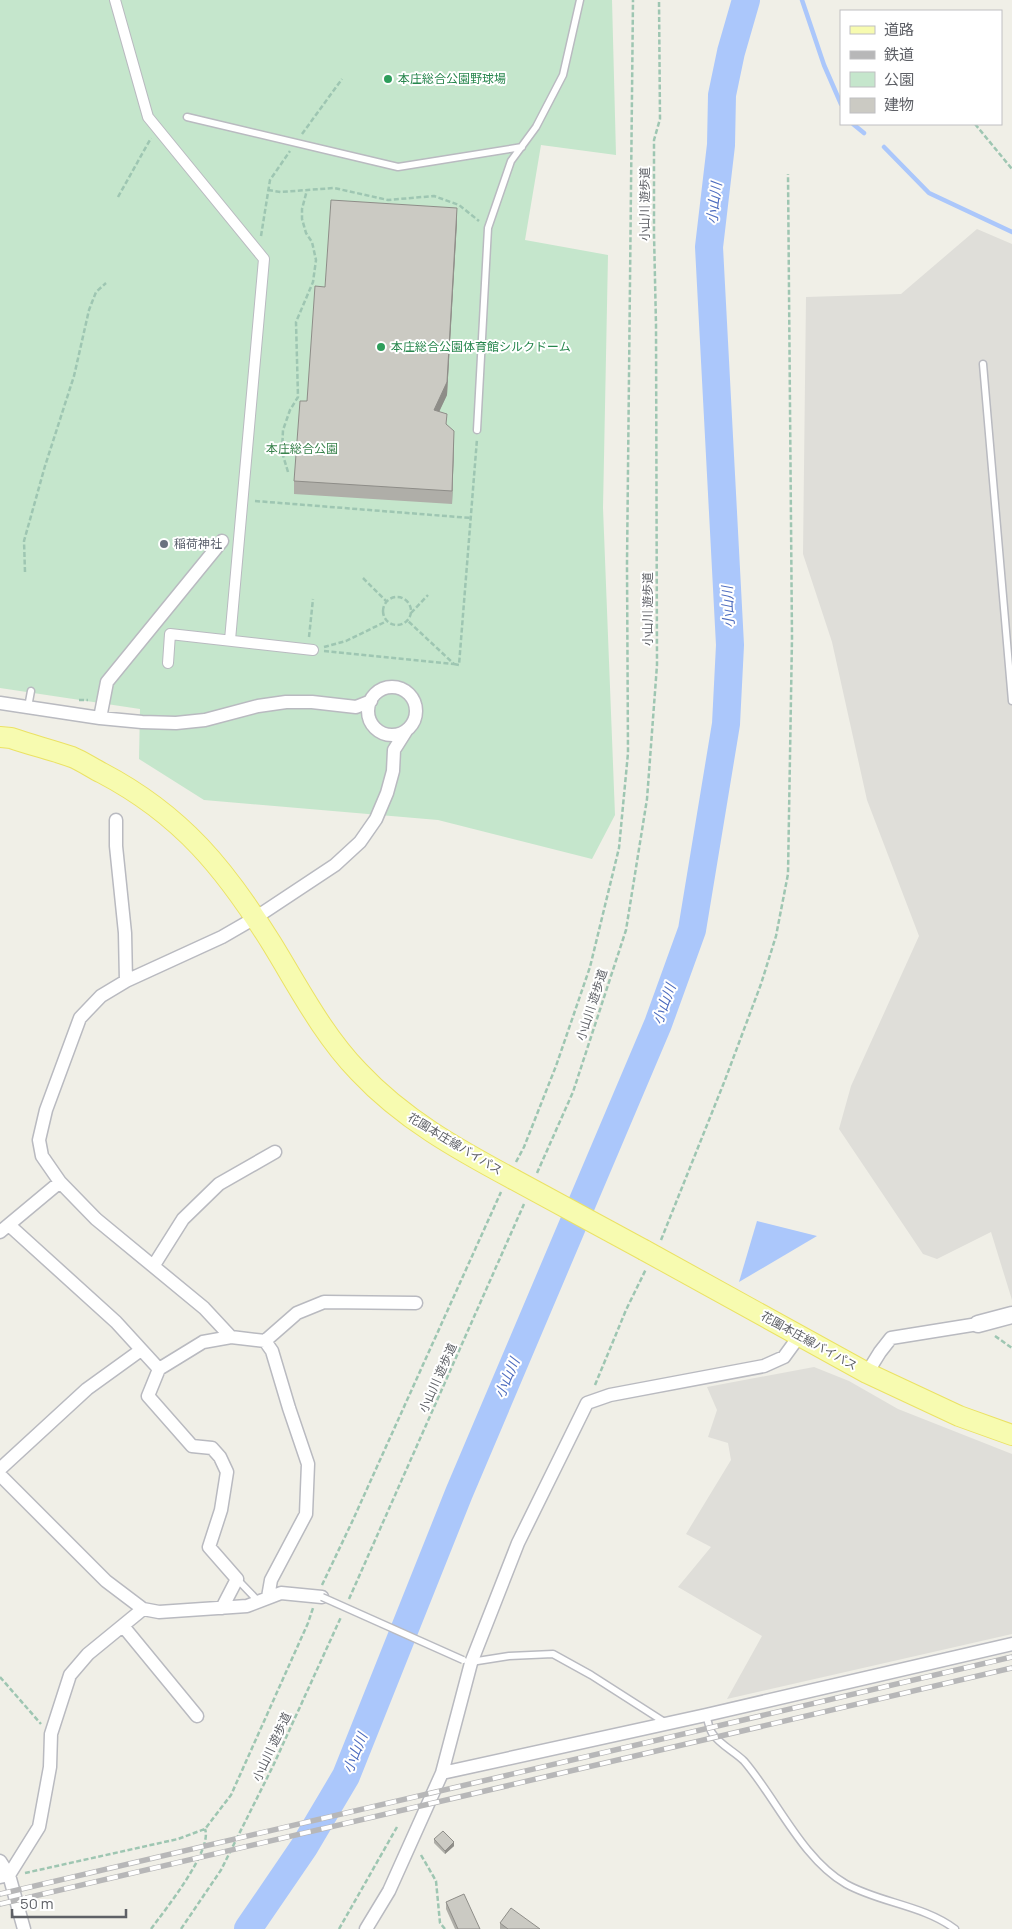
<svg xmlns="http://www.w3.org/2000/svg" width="1012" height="1929" viewBox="0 0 1012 1929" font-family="Manrope,'Noto Sans JP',sans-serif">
	<rect width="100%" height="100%" fill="#f0efe7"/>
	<path fill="#dfded9" d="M977 229 1012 244V1300L991 1232 937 1259 923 1254 839 1129 851 1086 919 936 867 800 832 642 803 554 806 297 901 294Z
		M814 1367 849 1381 898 1409 1012 1454V1634L727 1699 762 1636 678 1587 711 1547 686 1534 731 1460 728 1443 708 1437 717 1410 707 1387Z"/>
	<path fill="#c5e6cc" d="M0 0H612L616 155 541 145 525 240 608 255 603 508 615 815 592 859 438 820 204 800 139 759 140 709 0 688Z"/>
	<path fill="#abc7fb" d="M757 1221 817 1236 739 1282Z"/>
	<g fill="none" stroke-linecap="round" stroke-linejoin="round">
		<path stroke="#abc7fb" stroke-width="4.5" d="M802 0 824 65 841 104
			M853 124 864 133
			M884 147 929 193 1012 232"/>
		<path stroke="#abc7fb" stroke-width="28" d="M248 1929 304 1847 346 1776 459 1493 658 1024 692 930 726 724 730 645 709 247 721 145 722 95 731 52 746 0"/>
		<defs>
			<path id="service" d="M187 117 398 167 522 147
				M983 364 1012 701
				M477 430 488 228 511 161 536 127 563 75 580 0
				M28 707 31 691
				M237 1579 258 1601
				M471 1662 509 1656 553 1654 591 1675 666 1723
				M706 1715C708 1721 709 1728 712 1733 720 1745 734 1751 744 1761 776 1798 802 1859 846 1884 880 1903 923 1905 955 1929"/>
			<path id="pedestrian" d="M115 0 148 117 264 259 230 640
				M168 663 170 634 313 650"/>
			<path id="minor" d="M368 711a24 24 0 1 1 48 0a24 24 0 1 1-48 0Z
				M0 703 100 718 142 722 176 723 205 720 258 706 286 702H312L356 707 371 701
				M100 718 107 682 222 541
				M116 820V846L125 933 126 981
				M9 1225 116 1322 159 1369 203 1342 231 1337
				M0 1232 60 1182
				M154 1265 183 1219 219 1184 275 1152
				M265 1341 297 1313 324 1302 416 1303
				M159 1369 148 1396 192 1446 212 1448 220 1457 227 1472 221 1510 209 1547 237 1579 222 1608
				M867 1373 880 1352 891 1338 978 1324
				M0 1469 87 1389 141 1350
				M0 1475 106 1581 143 1609 159 1612 247 1606 281 1593 322 1597
				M268 1597 271 1580 306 1514 308 1464 289 1408 272 1351 265 1341 231 1337 204 1308 96 1219 60 1182 42 1156 39 1140 46 1110 80 1018 101 996 126 981 222 937 255 918 335 865 360 842 376 819 387 793 393 771 394 750 406 731
				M123 1626 197 1716
				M442 1773 706 1715 1012 1644
				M0 1861 9 1875 24 1929
				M0 1877 9 1875 39 1827 50 1767 51 1734 70 1675 88 1654 143 1609
				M366 1929 389 1891 442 1773 471 1663 518 1543 587 1403 610 1395 764 1366 784 1357 800 1335"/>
			<path id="tertiary" d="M978 1324 1012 1315"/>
			<path id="primary" d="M0 737 11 738C31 745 52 750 72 757 82 761 92 768 102 773 182 815 226 870 272 944 299 988 323 1035 359 1072 403 1119 457 1149 513 1179
				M644 1250 867 1373 959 1416 1012 1435"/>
		</defs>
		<use href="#service" stroke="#b9bac0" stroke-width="9"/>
		<use href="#pedestrian" stroke="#b9bac0" stroke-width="12"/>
		<use href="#minor" stroke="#b9bac0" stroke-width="15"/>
		<use href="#tertiary" stroke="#b9bac0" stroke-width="19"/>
		<use href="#primary" stroke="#ebe264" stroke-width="22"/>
		<path stroke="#9ec6b2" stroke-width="2.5" stroke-dasharray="5 2.5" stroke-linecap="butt" d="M975 124 1012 169
			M302 134 342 79
			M268 190 281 192 334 188 388 200 434 196 459 205 479 221
			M118 197 151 138
			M261 236 270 180 290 151
			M288 472 282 452 283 430 290 410 298 397 296 322 313 282 316 260 312 242 306 233 302 219V209L307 190
			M255 501 471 518
			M25 572 24 541 45 466 74 376 89 310 96 292 106 283
			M363 578 387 602
			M383 611a14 14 0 1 1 28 0a14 14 0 1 1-28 0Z
			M411 613 428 595
			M309 637 313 599
			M324 647 346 641 387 621
			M324 651 454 664 408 621
			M454 664 459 665 477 439
			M79 700H88
			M516 1162 524 1147 556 1066 590 967 619 848 628 753 627 564 633 0
			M537 1173 573 1092 626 930 647 799 657 665 656 325 654 234V140L660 119 659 0
			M661 1240 725 1080 761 984 776 936 788 874 792 638 788 174
			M995 1336 1012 1348
			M595 1385 626 1310 646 1269
			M322 1585 352 1522 501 1192
			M349 1599 524 1204
			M0 1677 41 1724
			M421 1855 436 1881 440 1923 445 1929
			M25 1873 178 1839 205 1829 231 1795 308 1623 313 1608
			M151 1929C165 1910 213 1850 205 1829
			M181 1929 221 1870 273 1766 341 1617
			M339 1929 397 1827"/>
		<use href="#service" stroke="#fff" stroke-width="6"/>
		<use href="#pedestrian" stroke="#fff" stroke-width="10"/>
		<use href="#minor" stroke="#fff" stroke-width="12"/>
		<use href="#tertiary" stroke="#fff" stroke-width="16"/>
		<use href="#primary" stroke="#f7fbb0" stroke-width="20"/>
		<defs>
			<path id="rail" d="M0 1894 1012 1657
				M0 1904 1012 1668"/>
		</defs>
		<use href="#rail" stroke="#b7b7b8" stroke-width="5.5"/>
		<use href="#rail" stroke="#fff" stroke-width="4" stroke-dasharray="11" stroke-linecap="butt"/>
		<defs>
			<path id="service-bridge" d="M322 1597 463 1660"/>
			<path id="primary-bridge" d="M513 1179 644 1250"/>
		</defs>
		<use href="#service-bridge" stroke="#b9bac0" stroke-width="9" stroke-linecap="butt"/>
		<use href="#primary-bridge" stroke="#ebe264" stroke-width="22" stroke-linecap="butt"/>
		<use href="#service-bridge" stroke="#fff" stroke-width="6"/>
		<use href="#primary-bridge" stroke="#f7fbb0" stroke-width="20"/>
	</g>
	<path fill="#afaea8" d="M457 221 447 395 439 411 447 425 454 445 452 504 294 494V481L325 287Z
		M434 1839 454 1846 445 1854 434 1843Z
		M446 1902 480 1929H455L446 1909Z
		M500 1923 540 1929H500Z"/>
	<path fill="#8e8d88" d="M457 208V221L447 395 434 423V410Z
		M454 431V445L452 504V491Z
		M454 1842V1846L445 1854V1851Z"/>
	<path fill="#cbcac3" stroke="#8e8d88" d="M331 200 457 208 447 382 434 410 447 414 446 424 454 431 452 491 294 481 300 401H307L315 286 325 287Z
		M443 1831 454 1842 445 1851 434 1839Z
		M464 1894 480 1929H458L446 1902Z
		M511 1908 540 1929H508L500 1923Z"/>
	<g fill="#2e9e5b" stroke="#fff" stroke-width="2">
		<circle cx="388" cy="79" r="5"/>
		<circle cx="381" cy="347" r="5"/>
	</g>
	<circle fill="#6b7280" stroke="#fff" stroke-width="2" cx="164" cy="544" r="5"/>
	<g text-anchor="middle" stroke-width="4" stroke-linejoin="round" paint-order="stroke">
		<g font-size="12" fill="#27864d" stroke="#fff" text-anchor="start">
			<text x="398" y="83">本庄総合公園野球場</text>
			<text x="391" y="351">本庄総合公園体育館シルクドーム</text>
		</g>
		<g font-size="12" fill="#5e6066" stroke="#fff">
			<text transform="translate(645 204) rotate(-90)" y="4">小山川 遊歩道</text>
			<text transform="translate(648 609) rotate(-90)" y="4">小山川 遊歩道</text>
			<text transform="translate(592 1005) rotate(-72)" y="4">小山川 遊歩道</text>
			<text transform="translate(455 1144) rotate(31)" y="4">花園本庄線バイパス</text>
			<text transform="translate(809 1341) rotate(29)" y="4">花園本庄線バイパス</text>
			<text transform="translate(438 1378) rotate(-66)" y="4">小山川 遊歩道</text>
			<text transform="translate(272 1747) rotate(-65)" y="4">小山川 遊歩道</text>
		</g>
		<g font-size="12" fill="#39824c" stroke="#fff">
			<text x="302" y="453">本庄総合公園</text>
		</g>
		<g font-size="12" fill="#5b616d" stroke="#fff" text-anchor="start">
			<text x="174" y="548">稲荷神社</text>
		</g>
		<g font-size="14" font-style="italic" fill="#4e6dbf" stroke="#fff">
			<text transform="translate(714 203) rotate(-83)" y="5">小山川</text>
			<text transform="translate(728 607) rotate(-93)" y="5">小山川</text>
			<text transform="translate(664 1004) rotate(-70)" y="5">小山川</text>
			<text transform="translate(507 1378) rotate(-67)" y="5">小山川</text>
			<text transform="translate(355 1753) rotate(-68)" y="5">小山川</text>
		</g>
	</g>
	<rect x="840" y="10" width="162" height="115" fill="#ffffff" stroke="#bfbfc2"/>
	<rect x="850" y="26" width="25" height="8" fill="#f7fbb0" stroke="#bfbfc2"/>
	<text x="884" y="35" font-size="15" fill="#5e6066">道路</text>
	<rect x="850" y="51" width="25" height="8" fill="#b7b7b8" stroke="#bfbfc2"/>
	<text x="884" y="60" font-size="15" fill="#5e6066">鉄道</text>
	<rect x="850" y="72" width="25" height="15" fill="#c5e6cc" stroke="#bfbfc2"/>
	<text x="884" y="85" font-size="15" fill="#5e6066">公園</text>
	<rect x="850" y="98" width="25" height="15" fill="#cbcac3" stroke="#bfbfc2"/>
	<text x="884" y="110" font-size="15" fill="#5e6066">建物</text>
	<path d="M12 1909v8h114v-8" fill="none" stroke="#5e6066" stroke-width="2.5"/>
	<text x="20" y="1909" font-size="15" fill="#5e6066" stroke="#ffffff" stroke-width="4" paint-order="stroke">50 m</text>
</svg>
